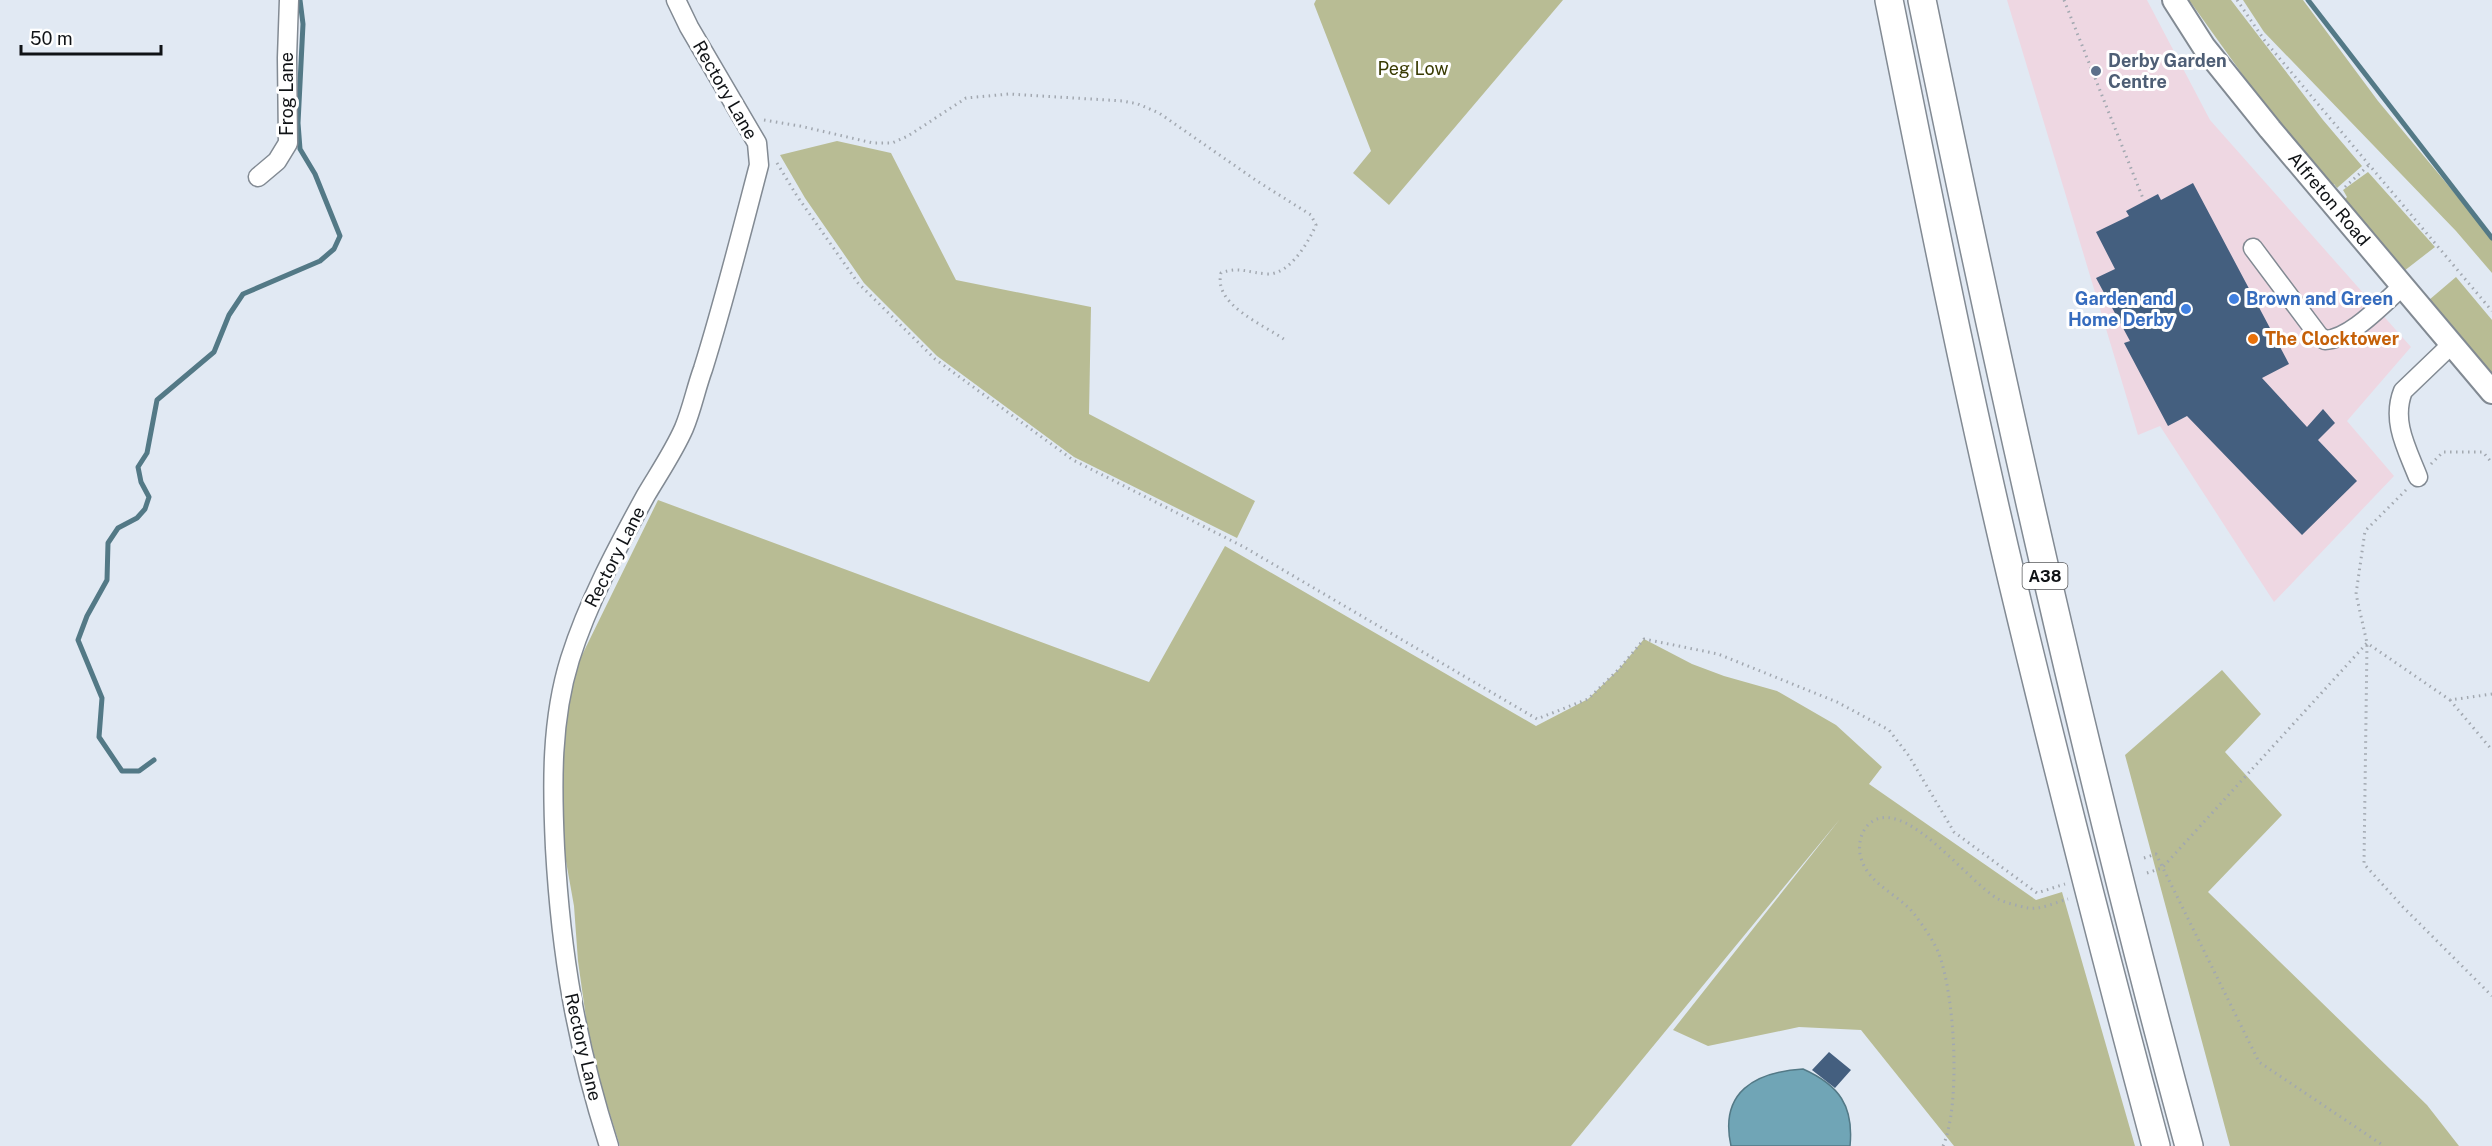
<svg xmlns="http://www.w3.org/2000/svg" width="2492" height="1146" viewBox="0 0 2492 1146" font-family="'Public Sans',sans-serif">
	<rect width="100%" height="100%" fill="#e1e9f3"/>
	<path fill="#eed7e2" d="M2007 0H2147L2210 120 2411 347 2347 421 2394 476 2274 602 2160 426 2138 435Z"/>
	<path fill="#b8bc94" d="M1316 0H1563L1389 205 1353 173 1371 151 1314 4Z
		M2189 0H2231L2323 120 2362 166 2337 188 2334 184 2331 186 2265 106Z
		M2243 0H2303L2378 101 2492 238V273L2456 231 2264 32Z
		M837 141 891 153 956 280 1091 307 1089 414 1255 501 1237 538 1074 457 937 356 864 283 805 198 780 155Z
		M2368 172 2435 247 2404 271 2344 200 2347 197 2343 190Z
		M2456 277 2492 320V376L2429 300Z
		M658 500 1149 682 1225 546 1536 726 1588 699 1619 669 1644 639 1692 664 1724 676 1777 691 1836 725 1882 767 1869 784 2036 900 2062 892 2135 1146H1954L1861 1030 1799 1027 1708 1046 1673 1030 1840 819 1571 1146H620L602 1089 587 1025 578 961 574 906 564 850 560 700Z
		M2222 670 2261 714 2225 752 2282 815 2208 892 2427 1105 2459 1146H2230L2125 755Z"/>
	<path fill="#70a5b6" stroke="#537986" stroke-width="1.5" d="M1803 1069C1839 1085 1854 1106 1850 1146H1731C1719 1092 1755 1072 1803 1069Z"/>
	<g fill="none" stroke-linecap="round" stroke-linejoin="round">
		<path stroke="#537986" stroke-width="5" d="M2308 0 2492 238
			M154 760 139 771H122L99 737 102 698 78 640 87 616 107 580 108 543 118 528 137 518 145 509 149 497 141 482 138 467 147 453 157 400 214 352 229 315 243 294 320 261 334 249 340 236 315 174 300 149 298 123 303 24 300 0"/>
	</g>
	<path fill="#445f7f" d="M2193 183 2289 364 2262 378 2307 427 2323 409 2335 423 2318 440 2357 481 2302 535 2187 416 2168 426 2124 343 2130 341 2096 278 2115 269 2096 232 2129 216 2126 211 2158 194 2161 200Z
		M1829 1052 1851 1070 1835 1088 1812 1070Z"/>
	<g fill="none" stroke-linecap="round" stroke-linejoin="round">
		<defs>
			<path id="minor" d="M258 177 277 161 288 143 287 58 289 0
				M2253 248 2319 336 2325 340C2351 339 2383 303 2403 286
				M2418 477C2407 449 2391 421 2403 391L2452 344
				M609 1146C576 1043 561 955 555 848 552 784 551 720 570 659 588 602 617 548 646 495 659 473 674 451 684 428 692 409 696 388 703 369 724 302 741 234 759 165L757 143 689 27 676 0"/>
			<path id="major" d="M2174 0 2204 47 2270 129 2492 392"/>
			<path id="highway" d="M1889 0C1928 195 1967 391 2013 584 2058 772 2106 959 2156 1146
				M1922 0C2001 385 2086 767 2189 1146"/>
		</defs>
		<use href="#minor" stroke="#828a93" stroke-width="21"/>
		<use href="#major" stroke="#828a93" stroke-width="26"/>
		<use href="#highway" stroke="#828a93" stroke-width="30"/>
		<path stroke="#a2a8b0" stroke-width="3" stroke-dasharray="1.5 4.5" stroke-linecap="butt" d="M2064 0 2144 201
			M2237 0 2265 41 2492 311
			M764 120 800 126 873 143H892L908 136 966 98 1009 94 1123 101 1138 104 1159 113 1257 181 1311 215 1316 225C1308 243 1290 274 1268 274 1249 273 1239 266 1221 273 1213 305 1263 324 1285 340
			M777 163 797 196 858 283 935 359 1073 460 1244 547 1537 719 1588 699 1619 669 1644 639 1718 654 1837 702 1889 730 1909 756 1954 832 2037 893 2065 884
			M2345 187 2369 165
			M2431 464 2443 452H2483L2492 463
			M2406 490 2365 531 2356 594 2367 643 2364 864 2403 907 2492 996
			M2450 700 2492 750
			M2144 858 2156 854 2259 1062 2384 1146
			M2147 873 2162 868 2367 643 2450 700 2492 694
			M1943 1146C1961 1105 1955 997 1939 954 1934 941 1923 926 1915 915 1900 895 1871 886 1862 861 1856 846 1861 825 1877 819 1912 806 1968 881 1998 899 2006 903 2019 906 2028 908 2040 910 2057 902 2068 899"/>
		<use href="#minor" stroke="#fff" stroke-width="18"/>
		<use href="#major" stroke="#fff" stroke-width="22"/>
		<use href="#highway" stroke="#fff" stroke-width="27"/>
	</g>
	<circle fill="#5c6f8a" stroke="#fff" stroke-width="2" cx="2096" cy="71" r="6"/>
	<g fill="#3f7fe0" stroke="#fff" stroke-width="2">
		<circle cx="2234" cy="299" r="6"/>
		<circle cx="2186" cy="309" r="6"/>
	</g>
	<circle fill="#e8710a" stroke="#fff" stroke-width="2" cx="2253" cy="339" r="6"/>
	<g text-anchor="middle" stroke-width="6" stroke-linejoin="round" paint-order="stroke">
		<rect fill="#fff" stroke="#585a5c" stroke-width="1.5" x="2022.5" y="563" width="45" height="26" rx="4.5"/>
		<g font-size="16" font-weight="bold" fill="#101316">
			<text x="2045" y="582">A38</text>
		</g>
		<g font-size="18" font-weight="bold" fill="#4e5e75" stroke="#fff" text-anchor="start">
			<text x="2108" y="67">Derby Garden<tspan x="2108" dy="21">Centre</tspan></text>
		</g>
		<g font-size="18" fill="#383a02" stroke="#fff">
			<text x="1413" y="75">Peg Low</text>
		</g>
		<g font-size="18" fill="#101316" stroke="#fff">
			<text transform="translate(725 90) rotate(60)" y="6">Rectory Lane</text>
			<text transform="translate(287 94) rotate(-90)" y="6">Frog Lane</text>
			<text transform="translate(2329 199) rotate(50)" y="6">Alfreton Road</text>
			<text transform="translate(615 557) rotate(-63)" y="6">Rectory Lane</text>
			<text transform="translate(583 1047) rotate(77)" y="6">Rectory Lane</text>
		</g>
		<g font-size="18" font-weight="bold" fill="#366cbe" stroke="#fff" text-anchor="end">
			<text x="2174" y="305">Garden and<tspan x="2174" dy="21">Home Derby</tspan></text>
			<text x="2246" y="305" text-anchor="start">Brown and Green</text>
		</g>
		<g font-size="18" font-weight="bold" fill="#c56008" stroke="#fff" text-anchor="start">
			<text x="2265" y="345">The Clocktower</text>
		</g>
	</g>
	<path d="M21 45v9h140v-9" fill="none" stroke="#101316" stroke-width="3"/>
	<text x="30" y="45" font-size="18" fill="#101316" stroke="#ffffff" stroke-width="4.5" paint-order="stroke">50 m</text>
</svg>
